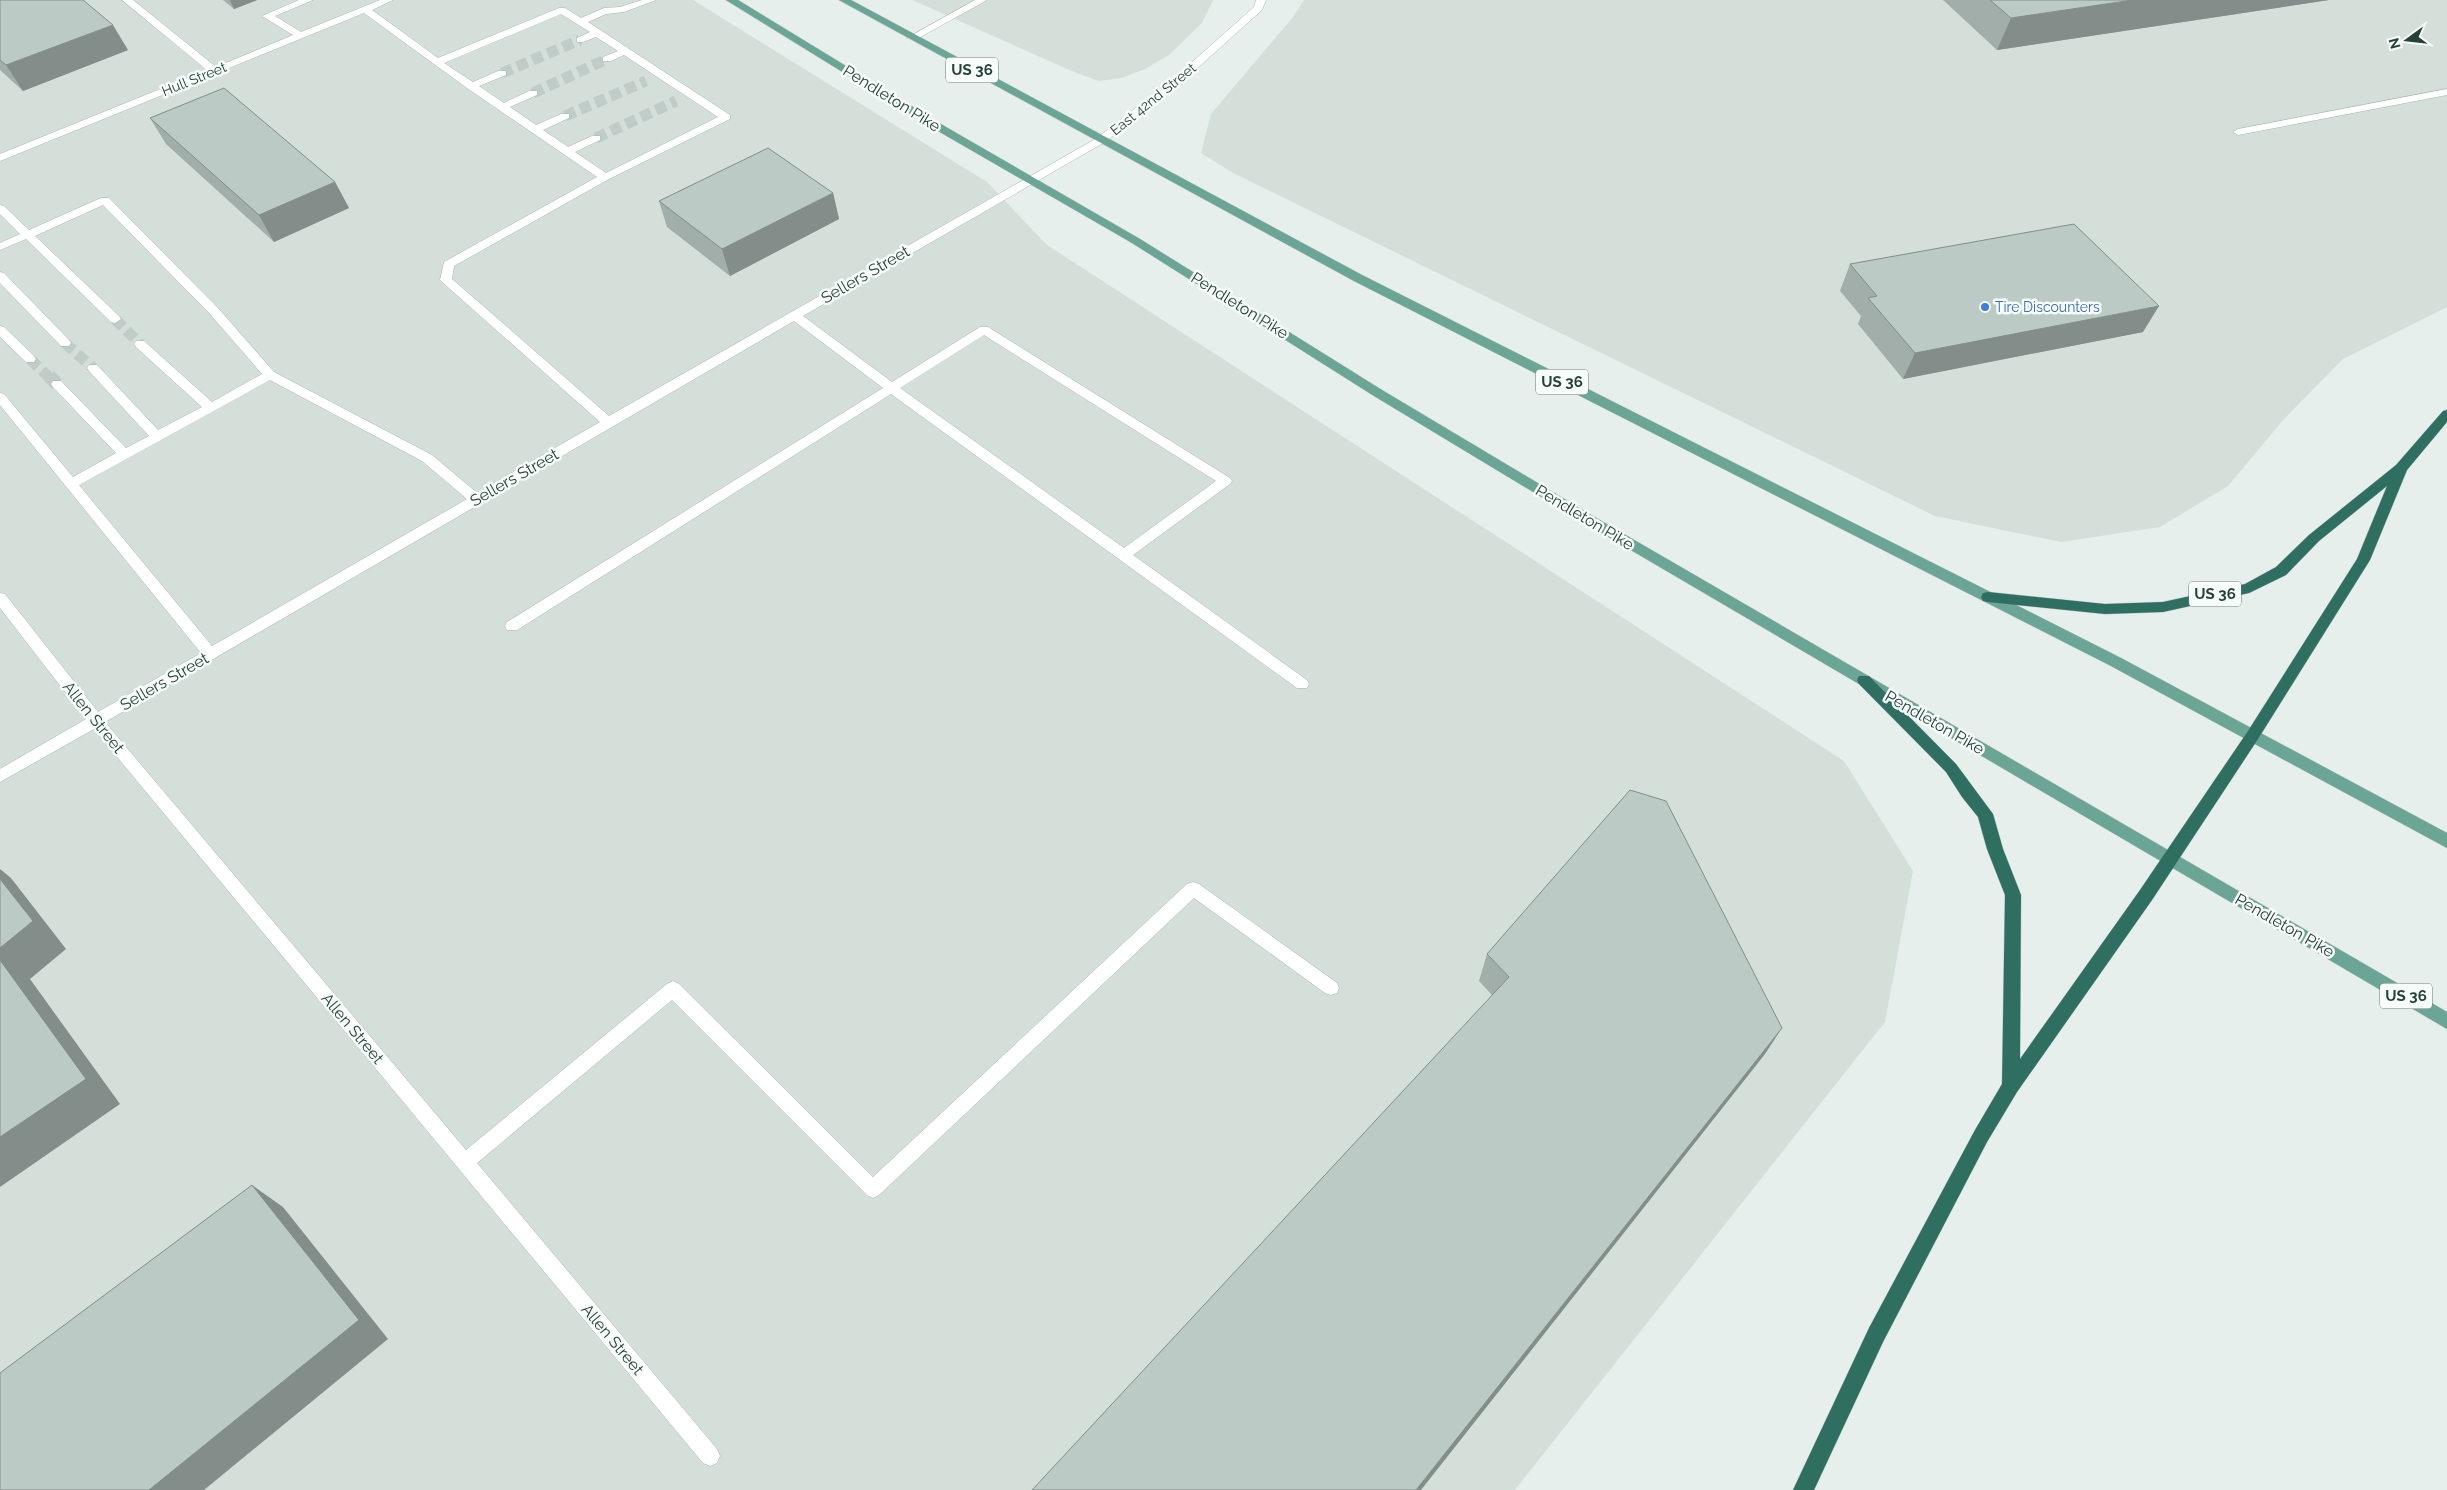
<svg xmlns="http://www.w3.org/2000/svg" width="2447" height="1490" viewBox="0 0 2447 1490" font-family="Raleway,sans-serif">
	<rect width="100%" height="100%" fill="#e6efeb"/>
	<path fill="#d4dfda" d="M0 0H693L987 182 1047 245 1844 761 1913 871 1885 1022 1515 1490H0Z
		M912 0H1213L1202 23 1169 55 1145 69 1122 78 1099 81 1074 72Z
		M1304 0H2447V307L2343 359 2284 419 2228 486 2160 527 2061 542 1935 516 1233 173 1201 153 1211 114 1293 17Z"/>
	<g fill="none" stroke-linecap="round" stroke-linejoin="round">
		<path stroke="#bfccc8" stroke-width="11" stroke-dasharray="11 5.5" stroke-linecap="butt" d="M502 73 580 40
			M533 93 607 59
			M565 116 646 81
			M596 138 676 101
			M115 319 140 344
			M65 343 93 368
			M30 359 50 378"/>
		<path stroke="#bfccc8" stroke-width="14" stroke-dasharray="14 7" stroke-linecap="butt" d="M49 376 57 384"/>
		<defs>
			<path id="minor" d="M122 0H133L216 67 293 35 262 16 299 0H313L275 16 301 32 380 0H393L372 10 438 58 559 8H565L581 18 604 8 620 7 642 0H656L624 12 606 14 588 22 730 115V119L609 179 454 266 452 279 609 416 1097 138 1173 79 1254 7 1256 0H1266L1262 10 1181 83 1105 142 803 316 892 382 980 327H988L1230 478 1232 481 1230 484 1133 555 1307 680 1309 684 1307 688H1297L891 394 517 630H507L505 626 507 622 883 388 794 321 105 722 466 1150 667 984 673 981 679 984 873 1177 1187 884 1193 882 1199 884 1337 983 1339 988 1337 993 1331 995 1325 993 1194 898 879 1195 873 1198 867 1195 672 1000 477 1163 717 1449 720 1456 717 1463 710 1466 703 1463 94 729 0 782V769L86 719 0 608V593L5 594 98 712 201 653 0 405V393L4 394 73 477 116 453 53 387 51 384 53 381H61L126 448 149 436 89 371 87 368 89 365H97L158 430 202 407 136 347 134 344 136 341H144L212 402 262 374 210 314 103 205 35 236 119 316 121 319 115 323 111 322 26 239 0 250V243L20 234 0 214V205L4 206 29 230 101 198H109L218 308 274 372 432 455 477 493 600 422 440 280 444 262 597 177 467 88 364 13 0 161V154L207 70ZM561 14 590 32 577 38V42H583L596 37 618 51 603 57V61H611L624 55 718 117 606 173 575 152 600 140V136H592L568 147 543 130 569 118V114H561L536 125 510 107 537 95V91H529L504 103 479 86 506 75V71H498L473 82 444 63ZM984 335 1216 481 1124 548 900 388ZM270 380 422 461 467 499 212 646 79 485Z
				M975 0H987L915 40 907 38Z
				M2447 89V95L2238 135 2233 132 2238 129Z
				M0 272 4 273 69 340 71 343 69 346H61L0 283Z
				M0 326 4 327 34 356 36 359 34 362H26L0 337Z"/>
			<path id="major" d="M726 0H738L946 127 1140 239 1382 390 1593 516 2447 1012V1029L1583 522 1374 396 1132 243 938 131Z
				M839 0H851L1362 275 2121 658 2447 833V848L2111 666 1354 281Z"/>
			<path id="highway" d="M2447 410V422L2407 470 2370 560 2258 739 2152 900 2017 1092 1987 1142 1883 1342 1814 1490H1793L1869 1328 1975 1130 2002 1084 2005 895 1987 849 1978 817 1962 797 1946 772 1859 684 1857 680 1859 676H1869L1956 764 1993 814 2003 849 2021 895 2020 1059 2140 890 2248 731 2357 559 2387 486 2319 541 2286 575 2249 593 2163 612 2105 614 1988 602 1983 601 1981 597 1983 593 1988 592 2105 604 2163 602 2245 584 2276 567 2309 535 2396 465 2443 411Z"/>
		</defs>
		<use href="#minor" stroke="#a8b8b2" stroke-width="1"/>
		<use href="#major" stroke="#c2cac8" stroke-width="1"/>
		<use href="#highway" stroke="#c2cac8" stroke-width="1"/>
		<use href="#minor" fill="#fff" fill-rule="evenodd"/>
		<use href="#major" fill="#6aa596" fill-rule="evenodd"/>
		<use href="#highway" fill="#2f6f62" fill-rule="evenodd"/>
	</g>
	<path fill="#a1aea9" d="M0 0 128 50 23 91 0 70Z
		M223 0H257L234 9Z
		M1943 0H2329L1997 50Z
		M150 118 335 182 349 208 274 242 166 144Z
		M833 193 839 219 730 276 667 227 659 201Z
		M1850 264 2143 332 1903 379 1858 324 1861 316 1840 291Z
		M1487 954 1765 1054 1492 995 1479 981Z"/>
	<path fill="#838d89" d="M230 0H257L234 9Z
		M2133 0H2329L1997 50 2011 18Z
		M113 25 128 50 23 91 6 65Z
		M335 182 349 208 274 242 259 215Z
		M833 193 839 219 730 276 722 249Z
		M2159 306 2143 332 1903 379 1915 353Z
		M0 869 11 878 66 949 30 979 120 1104 0 1187Z
		M1782 1028 1765 1054 1421 1490H1416Z
		M252 1185 283 1207 388 1339 204 1490H149Z"/>
	<path fill="#bbcac4" stroke="#838d89" d="M0 0H83L113 25 6 65 0 60Z
		M1990 0H2133L2011 18Z
		M224 88 335 182 259 215 150 118Z
		M768 148 833 193 722 249 659 201Z
		M2074 224 2159 306 1915 353 1868 298 1877 296 1850 264Z
		M1630 790 1666 801 1782 1028 1416 1490H1032L1509 977 1487 954Z
		M0 879 33 921 0 948Z
		M0 960 86 1079 0 1137Z
		M252 1185 359 1320 149 1490H0V1373Z"/>
	<circle fill="#3f7fe0" stroke="#f7fbf9" stroke-width="2" cx="1985" cy="307" r="5"/>
	<g text-anchor="middle" stroke-width="5" stroke-linejoin="round" paint-order="stroke">
		<g font-size="14" fill="#24423a" stroke="#f7fbf9">
			<text transform="translate(194 79) rotate(-22)" y="5">Hull Street</text>
			<text transform="translate(1153 99) rotate(-39)" y="5">East 42nd Street</text>
		</g>
		<g font-size="14" fill="#366cbe" stroke="#f7fbf9" text-anchor="start">
			<text x="1995" y="312">Tire Discounters</text>
		</g>
		<g fill="#f7fbf9" stroke="#637a73" stroke-width="1">
			<rect x="946" y="57.5" width="52" height="25" rx="4"/>
			<rect x="1536" y="369.5" width="52" height="25" rx="4"/>
			<rect x="2189" y="581.5" width="52" height="25" rx="4"/>
			<rect x="2380" y="983.5" width="52" height="25" rx="4"/>
		</g>
		<g font-size="15" font-weight="bold" fill="#24423a">
			<text x="972" y="75">US 36</text>
			<text x="1562" y="387">US 36</text>
			<text x="2215" y="599">US 36</text>
			<text x="2406" y="1001">US 36</text>
		</g>
		<g font-size="16" fill="#24423a" stroke="#f7fbf9">
			<text transform="translate(892 98) rotate(32)" y="6">Pendleton Pike</text>
			<text transform="translate(865 274) rotate(-30)" y="6">Sellers Street</text>
			<text transform="translate(1240 305) rotate(32)" y="6">Pendleton Pike</text>
			<text transform="translate(514 477) rotate(-30)" y="6">Sellers Street</text>
			<text transform="translate(1585 517) rotate(31)" y="6">Pendleton Pike</text>
			<text transform="translate(164 681) rotate(-30)" y="6">Sellers Street</text>
			<text transform="translate(94 717) rotate(51)" y="6">Allen Street</text>
			<text transform="translate(1935 722) rotate(30)" y="6">Pendleton Pike</text>
			<text transform="translate(2285 925) rotate(30)" y="6">Pendleton Pike</text>
			<text transform="translate(353 1028) rotate(50)" y="6">Allen Street</text>
			<text transform="translate(613 1339) rotate(50)" y="6">Allen Street</text>
		</g>
	</g>
	<g transform="translate(2407 40) rotate(255)" stroke="#f7fbf9" stroke-width="4" paint-order="stroke">
	<path d="M0-4L9 19L0 12L-9 19Z" fill="#24423a"/>
	<text y="-8" font-size="14" font-weight="bold" text-anchor="middle" fill="#24423a">N</text>
	</g>
</svg>
